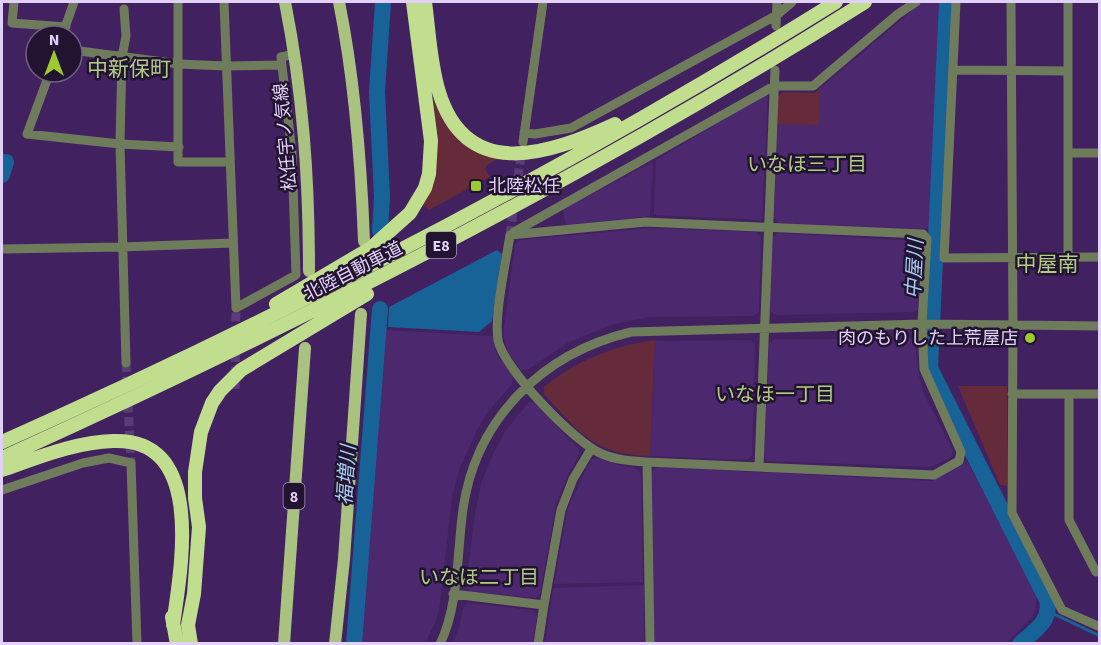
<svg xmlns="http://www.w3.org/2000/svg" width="1101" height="645" viewBox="0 0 1101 645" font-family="'Source Sans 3','Noto Sans JP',sans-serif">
	<rect width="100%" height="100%" fill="#422160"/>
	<path fill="#4c286e" d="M922 2H939L930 229 779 223 774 217 778 97 783 92 815 93Z
		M768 93 762 220 654 215 656 160Z
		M653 162 650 216 566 225 563 209Z
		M651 228 756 232 761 237 759 312 753 316 650 317 614 324 569 342 529 369 521 370 509 355 503 335 515 245 520 240Z
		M778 233 916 241 920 245 918 309 914 312 777 315 769 311 773 237Z
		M385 330 493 336 497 355 513 376 512 384 487 413 477 430 459 470 452 498 439 611 435 623 425 643 361 644Z
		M774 339H911L915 342 919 375 924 394 953 451 951 457 932 467 767 461 764 457 769 344Z
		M751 340 755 344 752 455 747 460 650 456 655 341Z
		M529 402H534L579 449V455L567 477 556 504 540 594 535 598 470 591 466 585 475 513 482 481 493 454 506 430Z
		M597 458 615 464 635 468 641 473 643 582 554 584 568 508 587 467 592 459Z
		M967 461 1036 593V609L1032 617 1006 643H654L651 472 658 467 933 481Z
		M644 585V643H545L553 588Z
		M469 603 532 610 537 615 533 643H453L459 627 464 606Z"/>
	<path fill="#652b3b" d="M820 88 819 125 777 124 778 97 783 92 815 93Z
		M433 98 444 118 487 155 498 159 488 164 485 169 490 177 429 210 423 205C442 171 437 136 433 98Z
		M655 340 650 456C594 455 579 432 544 394V387C577 360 613 346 655 340Z
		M958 386H1007V486L1000 485Z"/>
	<path fill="#176398" d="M497 250 502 254 492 321 479 332 388 327 389 307Z"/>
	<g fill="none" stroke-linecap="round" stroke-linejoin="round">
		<path stroke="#176398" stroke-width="3" d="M1049 610 1051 611
			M1054 614 1100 636"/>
		<path stroke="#176398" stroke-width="16" d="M947 2 930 368 1047 600C1052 621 1034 631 1020 644
			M2 162H6L2 175
			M380 231 382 197 377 92 383 2
			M354 644 380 309"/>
		<path stroke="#5a3b77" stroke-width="9" stroke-dasharray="9 4.5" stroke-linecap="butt" d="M516 191 522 148
			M510 235 514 205
			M126 363 131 463
			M235 389 236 308"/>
		<path stroke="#6f7c5c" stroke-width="9" d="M14 2 12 23 66 27
			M178 2V162H230
			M224 2 236 308 296 275 292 153 281 57 295 54
			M956 2 944 258 1100 257
			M1011 2 1013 325 1012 513 1062 610 1100 627
			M124 9 126 36 122 57 120 144 126 363
			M776 26 777 2
			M62 36 74 2
			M72 50 179 64 226 66 282 65
			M953 70 1068 71
			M50 72 27 134 120 144 179 147
			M524 133 535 134 571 128 777 15 792 2
			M523 142 543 2
			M1068 153H1100
			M514 232 774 86H813L898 14 916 2
			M510 235 645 222 923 234 927 239 922 324 924 369 961 452 959 461 934 475 647 462
			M510 235C506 262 494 315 498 340 503 368 575 443 602 454 616 460 631 461 647 462L650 644
			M2 249 121 247 233 243
			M1068 256V2
			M1012 394H1100
			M1069 394V520L1096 572H1100
			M759 467 775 70
			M2 490 83 463 109 458 131 463 137 644
			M453 594 544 605 561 510 573 479 591 449
			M440 644C459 605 457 552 463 509 476 418 543 353 631 332L922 324 1100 326
			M538 644 544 605"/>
		<path stroke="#a9c280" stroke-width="12" d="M285 2C303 93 309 178 309 271
			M339 2C355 81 361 160 364 241
			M284 644 305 348
			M335 644 344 559 361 314"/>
		<path stroke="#c0de8d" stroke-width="14" d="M425 2C429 31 430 63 439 92 467 184 552 153 615 124
			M276 304 371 248 410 213 425 188 429 174 431 141 413 2
			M2 442C289 314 569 168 836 2
			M2 458C299 324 589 176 865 2
			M2 470C37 458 75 442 113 441 206 437 181 568 173 625
			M172 617 177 644
			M191 644 188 625 194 594 199 527 195 498V472L201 432 212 403 220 391 241 370 367 294"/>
	</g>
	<g fill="#9dca30" stroke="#221430" stroke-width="2">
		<rect x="470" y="180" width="12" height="12" rx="3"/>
		<circle cx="1030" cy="338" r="6"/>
	</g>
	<g text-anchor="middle" stroke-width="5" stroke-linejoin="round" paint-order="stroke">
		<g fill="#221430" stroke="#a898bb" stroke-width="1.5">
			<rect x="426" y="232" width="30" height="26" rx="4.5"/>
			<rect x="283.5" y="483" width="21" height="26" rx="4.5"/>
		</g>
		<g font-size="16" font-weight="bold" fill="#e2d1f7">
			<text x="441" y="251">E8</text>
			<text x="294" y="502">8</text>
		</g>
		<g font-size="18" fill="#e2d1f7" stroke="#221430">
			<text transform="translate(285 137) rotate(-95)" y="6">松任宇ノ気線</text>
			<text transform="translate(353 271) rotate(-27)" y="6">北陸自動車道</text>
		</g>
		<g font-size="18" fill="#e2d1f7" stroke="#221430" text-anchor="start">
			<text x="488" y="192">北陸松任</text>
			<text x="1018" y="344" text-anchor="end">肉のもりした上荒屋店</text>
		</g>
		<g font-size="20" fill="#b1cc84" stroke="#221430">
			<text x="807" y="171">いなほ三丁目</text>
			<text x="775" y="401">いなほ一丁目</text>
			<text x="479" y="584">いなほ二丁目</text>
		</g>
		<g font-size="20" font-style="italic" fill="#a3cdf1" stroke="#221430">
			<text transform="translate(914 269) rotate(-87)" y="7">中屋川</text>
			<text transform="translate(346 475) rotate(-86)" y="7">福増川</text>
		</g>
		<g font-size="21" fill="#b1cc84" stroke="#221430">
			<text x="129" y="76">中新保町</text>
			<text x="1047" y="271">中屋南</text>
		</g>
	</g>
	<rect width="1101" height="645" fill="none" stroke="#e2d1f7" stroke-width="6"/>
	<g transform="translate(54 54)"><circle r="28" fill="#221430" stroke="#6f6080" stroke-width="1.5"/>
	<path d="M0-4.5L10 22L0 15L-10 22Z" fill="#9dca30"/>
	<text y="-9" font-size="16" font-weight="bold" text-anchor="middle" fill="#e2d1f7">N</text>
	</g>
</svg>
